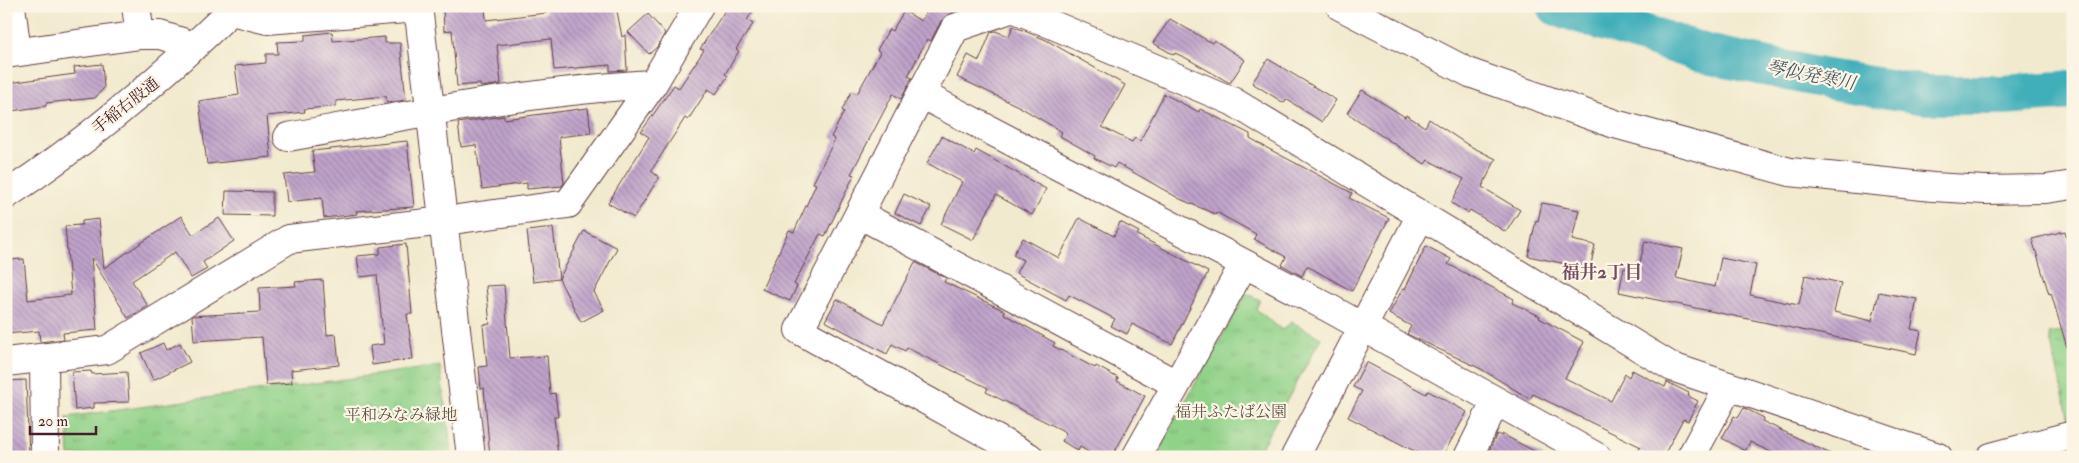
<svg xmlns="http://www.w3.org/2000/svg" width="2079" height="463" viewBox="0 0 2079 463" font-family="'IM FELL Double Pica','Noto Serif JP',serif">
	<defs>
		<pattern id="park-tufts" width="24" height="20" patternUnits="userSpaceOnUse" patternTransform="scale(1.25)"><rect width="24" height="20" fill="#91d289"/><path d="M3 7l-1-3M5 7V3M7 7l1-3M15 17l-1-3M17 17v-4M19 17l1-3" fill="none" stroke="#7fb476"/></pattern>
		<pattern id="building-back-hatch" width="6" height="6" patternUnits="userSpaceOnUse" patternTransform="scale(1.25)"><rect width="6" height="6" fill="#bfa3ca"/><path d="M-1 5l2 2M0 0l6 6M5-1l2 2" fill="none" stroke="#9d84a4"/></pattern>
	</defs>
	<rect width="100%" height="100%" fill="#fcf5e5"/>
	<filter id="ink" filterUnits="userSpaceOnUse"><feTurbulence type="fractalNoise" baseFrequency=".02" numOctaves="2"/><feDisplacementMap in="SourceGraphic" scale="10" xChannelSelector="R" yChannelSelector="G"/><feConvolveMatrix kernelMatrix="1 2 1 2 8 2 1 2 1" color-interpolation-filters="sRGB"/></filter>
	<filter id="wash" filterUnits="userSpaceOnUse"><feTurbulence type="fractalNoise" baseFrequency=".0096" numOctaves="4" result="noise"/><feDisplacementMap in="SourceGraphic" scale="20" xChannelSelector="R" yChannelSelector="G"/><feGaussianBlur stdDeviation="1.12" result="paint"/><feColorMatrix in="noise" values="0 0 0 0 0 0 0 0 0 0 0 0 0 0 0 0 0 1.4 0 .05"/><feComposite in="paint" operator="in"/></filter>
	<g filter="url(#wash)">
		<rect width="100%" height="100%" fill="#f2eace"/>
		<path fill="url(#park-tufts)" stroke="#6e785a" d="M1246 293 1260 300 1256 309 1282 330 1292 322 1321 338 1256 457H1154Z
			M2073 329V424L2070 425 2049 334Z
			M440 366 452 457 69 455 67 417Z"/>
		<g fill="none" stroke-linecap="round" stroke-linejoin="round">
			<path stroke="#3fafba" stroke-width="40" d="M1557 6 1706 54 1827 79 1926 95H2004L2073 90"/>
		</g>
		<g id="blocks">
			<path fill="url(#building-back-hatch)" d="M485 6 486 20 546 13 545 6H616L622 37 625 35 627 70 610 71V65L554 70 551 39 497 45 501 84 481 87 480 84 457 86 452 30 444 31 443 7Z
				M728 6H756L747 20 753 24 736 49 739 51 725 74 728 76 716 94 708 89 688 120 685 118 651 171 659 177 634 218 608 203 649 137 641 132 674 85 679 88 704 50 700 49Z
				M930 6H958L955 11 941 21 931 41 927 39 908 76 912 78 901 99 893 94 851 174 854 175 825 236 820 234 794 284 797 286 790 301 762 289 789 230 794 232 816 184 813 183 835 139 831 137 844 112 842 110 852 91 857 94 880 52 877 50 889 29 892 31 904 11 921 21Z
				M648 14 665 33 657 47 649 54 628 32Z
				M1170 19 1212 43 1214 40 1245 60 1230 83 1186 58 1175 53 1174 55 1153 43Z
				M1013 26 1046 40 1125 85 1102 127 1132 142 1135 138 1140 141 1164 94 1199 112 1200 109 1250 134V138L1267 148 1352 193 1349 198 1389 218 1352 291 1307 266 1302 276 1282 265 1286 257 1254 239 1256 234 1216 212 1215 214 1180 199 1117 163 1114 168 1094 158 1095 156 1060 136 1062 132 1020 107 957 77 968 55 979 61 991 32 995 31 1009 36Z
				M332 32 333 41 385 37V43H400L406 100 387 103 386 96 336 101V106L304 109 305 112 267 116 271 157 207 164 199 101 239 95 235 66 266 63V54H278L277 42 305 41V35Z
				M1268 59 1336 100 1322 122 1286 99 1284 103 1252 83Z
				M102 64 104 88 95 98 46 103V106L11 111 8 83 75 74 74 67Z
				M1362 90 1405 117 1406 115 1425 127 1429 119 1468 145 1496 159 1482 187 1520 210 1506 232 1470 210 1468 213 1451 203 1464 179 1428 160 1425 164 1347 113Z
				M588 108 591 133 559 137 564 183 562 186 527 189V183L482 189 476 145 461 147 458 123 504 116V119Z
				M942 136 974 154 976 150 1046 189 1032 215 996 195 973 240 941 224 962 182 927 163Z
				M407 141 414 207 356 211 357 214 324 218 322 198 287 202 284 175 315 172 312 151Z
				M226 191 272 192V216L225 215Z
				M904 194 931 207 921 226 895 213Z
				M1542 203 1579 210 1572 240 1595 245 1590 269 1528 256 1536 220 1538 221Z
				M181 216 193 235 219 218 234 241 203 262 207 269 191 278 175 252 132 281 148 306 128 318 91 257 97 330 63 333 64 339 40 342 39 331 6 334V260L24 259 28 300 71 295 65 226 82 225V221L99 219 104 268Z
				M1079 218 1114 236 1120 222 1139 232 1137 235 1208 272 1172 344 1132 324 1127 334 1111 326 1115 319 1069 295 1066 300 1016 273 1023 260 1013 255 1023 238 1059 258Z
				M553 228 559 279 533 282 527 231Z
				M584 231 617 248 594 292 604 310 581 322 559 279Z
				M2065 231 2069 245 2073 244V350L2068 351 2051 293 2049 294 2032 239Z
				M1645 241 1683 249 1676 278 1715 287 1721 258 1756 265 1750 295 1783 302 1799 305 1805 275 1841 283 1834 312 1872 321 1879 292 1917 299 1911 329 1921 331 1916 354 1619 292 1624 268 1638 271Z
				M406 244 412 314H407L413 359 372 365 370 346 384 344 377 275 360 277 357 256 380 254V247Z
				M1426 246 1451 259 1448 264 1514 299 1512 303 1540 316 1539 318 1584 342 1565 378 1611 401 1625 374 1629 377 1632 370 1665 387 1667 382 1689 393 1688 396 1698 401 1688 421 1683 419 1663 457H1650L1638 451 1641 447 1533 394 1530 399 1481 369 1407 334 1411 326 1389 314 1403 288 1405 289Z
				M915 262 946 278 944 282 1005 311 1004 314 1055 343 1053 346 1095 368 1096 366 1118 378 1117 381 1145 396 1112 457H1097L1080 447 1078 451 1062 441 1066 434 1062 430 986 392 988 388 907 348 905 351 892 344 887 354 825 321 837 299 883 324Z
				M323 280 327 335 336 334 339 365 291 370 292 383 266 385 262 337 194 341 192 316 260 312 259 288 296 286 295 282Z
				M504 285 510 358 547 356 550 394 555 393 558 417H554L558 457H490L484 388 481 389 479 367 487 366 483 325 490 324 486 286Z
				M163 343 166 350 180 343 190 362 153 380 141 353Z
				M1366 362 1426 394 1428 391 1467 412 1442 457H1426L1348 417 1362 391 1353 387Z
				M91 371 92 374 127 372 129 402 94 403V408L75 410 72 372Z
				M26 380 29 457H6V381Z
				M1744 408 1764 418 1762 421 1837 457H1781L1750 442 1745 451 1722 438 1734 416 1738 418Z
				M1497 434 1502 436V434L1545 457H1486Z"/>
		</g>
	</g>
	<g filter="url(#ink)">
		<use href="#blocks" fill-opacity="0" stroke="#633d43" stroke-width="1"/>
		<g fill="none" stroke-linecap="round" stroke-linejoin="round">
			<defs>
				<path id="minor" d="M11 6 17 52
					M136 6 140 35
					M418 6 471 457
					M1340 6 1470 73 1615 124 1790 172 1933 187 1985 190 2046 189 2073 185
					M231 11 267 20 418 8
					M6 54 140 35H160L195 46
					M921 94 1327 307 1597 457
					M288 137C409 115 530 91 653 84
					M6 195C89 141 165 75 236 6
					M859 214 1176 384
					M44 358 45 457
					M6 362 107 350 289 239 444 221 568 204 653 84 699 6
					M1029 457 799 330 955 28 1013 8 1232 101 1672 367 1938 457
					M1136 457 1244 264
					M1295 457 1421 215
					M1468 457 1496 401
					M1691 457 1729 386
					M1991 457 2073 435"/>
			</defs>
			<use href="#minor" stroke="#633d43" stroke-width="30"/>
			<use href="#minor" stroke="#fff" stroke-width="28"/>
		</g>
	</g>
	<g text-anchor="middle" stroke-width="4.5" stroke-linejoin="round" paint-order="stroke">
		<g font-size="16" fill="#4a1f2b" stroke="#fcf5e5">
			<text transform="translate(125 105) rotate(-38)" y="6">手稲右股通</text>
		</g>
		<g font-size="16" fill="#5f5547" stroke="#fcf5e5">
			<text x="1231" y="417">福井ふたば公園</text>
			<text x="401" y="420">平和みなみ緑地</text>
		</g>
		<g font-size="18" font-style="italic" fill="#465964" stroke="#fcf5e5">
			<text transform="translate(1811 75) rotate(11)" y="6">琴似発寒川</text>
		</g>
		<g font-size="18" font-weight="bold" fill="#734d63" stroke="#fcf5e5">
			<text x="1602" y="278">福井2丁目</text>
		</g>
	</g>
	<rect width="2079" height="463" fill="none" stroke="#fcf5e5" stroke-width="25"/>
	<path d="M30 426v8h66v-8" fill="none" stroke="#4a1f2b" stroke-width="2.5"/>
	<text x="38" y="426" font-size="15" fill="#4a1f2b" stroke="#fcf5e5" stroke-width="4" paint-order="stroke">20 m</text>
</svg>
